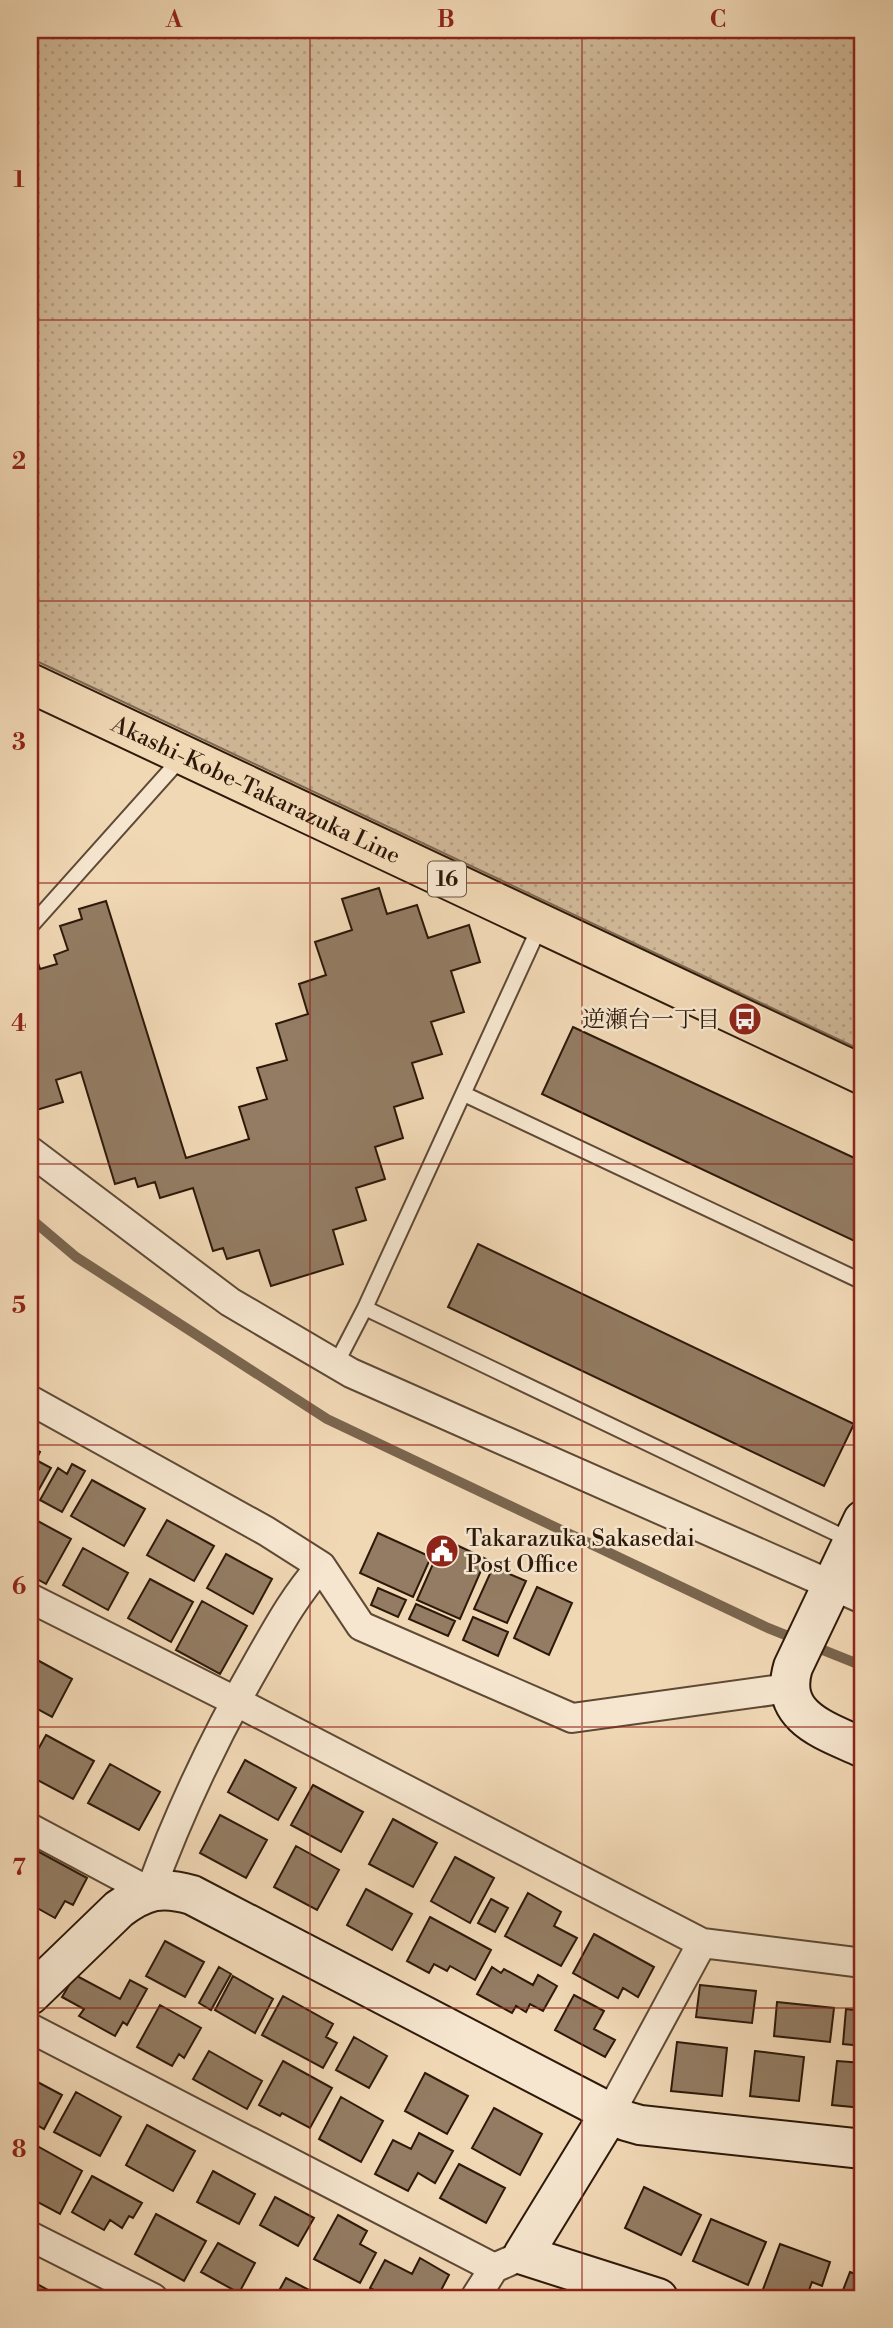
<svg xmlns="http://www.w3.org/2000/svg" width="893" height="2328" viewBox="0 0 893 2328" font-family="'Libre Bodoni','Noto Serif JP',serif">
	<defs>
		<pattern id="grass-dots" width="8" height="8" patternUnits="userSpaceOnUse" patternTransform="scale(1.75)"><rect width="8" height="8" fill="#d0b898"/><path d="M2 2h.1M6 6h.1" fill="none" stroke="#b39e82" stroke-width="1.8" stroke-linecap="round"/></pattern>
	</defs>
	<rect width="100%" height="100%" fill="#f1d8b5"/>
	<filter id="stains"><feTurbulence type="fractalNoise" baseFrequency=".00286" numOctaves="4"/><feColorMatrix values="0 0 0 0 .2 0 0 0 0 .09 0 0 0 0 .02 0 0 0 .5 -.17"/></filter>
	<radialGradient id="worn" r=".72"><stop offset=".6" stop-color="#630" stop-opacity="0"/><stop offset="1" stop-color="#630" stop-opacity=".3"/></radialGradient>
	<path fill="url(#grass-dots)" stroke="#7e6851" stroke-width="2" d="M30 30H863V1051L30 658Z"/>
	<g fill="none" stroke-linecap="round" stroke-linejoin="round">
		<path stroke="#7a654e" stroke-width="10" d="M30 1218 76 1257 327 1419 768 1628 863 1666"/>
	</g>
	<path fill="#937c63" stroke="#2d190a" stroke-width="2" d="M379 888 387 914 417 905 428 938 469 925 480 962 451 971 464 1012 431 1022 442 1054 412 1063 423 1098 394 1107 403 1138 375 1147 385 1179 356 1188 366 1220 333 1230 343 1264 271 1286 259 1250 227 1259 223 1248 213 1251 193 1188 160 1198 155 1182 138 1187 135 1178 115 1184 81 1072 56 1080 63 1102 30 1112V965L38 963 40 969 57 964 54 955 68 950 60 926 82 919 79 909 106 901 186 1158 249 1139 239 1107 267 1099 257 1068 287 1060 276 1024 308 1014 299 984 326 975 315 942 352 930 342 899Z
		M573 1027 863 1162V1245L542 1094Z
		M478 1244 854 1424 824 1486 448 1307Z
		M30 1446 40 1452 36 1460 51 1468 33 1500 30 1498Z
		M72 1464 85 1471 62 1512 40 1500 58 1468 67 1474Z
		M92 1480 145 1509 124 1546 71 1516Z
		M34 1519 71 1539 46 1584 30 1575V1526Z
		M167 1520 214 1546 194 1581 147 1555Z
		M378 1533 431 1557 413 1597 360 1573Z
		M444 1539 486 1559 460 1619 417 1600Z
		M83 1548 128 1573 108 1610 63 1585Z
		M226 1554 272 1579 253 1614 207 1588Z
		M493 1567 526 1581 507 1623 474 1609Z
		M150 1579 193 1602 171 1642 128 1618Z
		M537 1587 572 1603 549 1655 514 1638Z
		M378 1588 406 1600 398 1617 371 1605Z
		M202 1601 247 1626 220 1674 176 1650Z
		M416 1604 455 1621 448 1636 409 1619Z
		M473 1617 508 1632 498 1656 463 1640Z
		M30 1656 72 1679 52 1717 30 1705Z
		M46 1735 94 1761 73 1799 30 1776V1764Z
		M245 1760 296 1788 278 1820 228 1792Z
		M110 1764 160 1792 139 1830 88 1803Z
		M313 1785 363 1812 341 1852 291 1825Z
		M220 1815 267 1840 246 1878 200 1853Z
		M393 1819 437 1843 413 1887 369 1864Z
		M296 1846 339 1870 317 1910 274 1887Z
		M30 1847 87 1878 73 1905 65 1901 55 1918 30 1904Z
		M455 1857 494 1878 470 1923 431 1901Z
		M366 1889 412 1914 392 1950 347 1925Z
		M528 1893 561 1912 554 1926 577 1938 561 1966 505 1936Z
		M491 1899 508 1908 495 1932 478 1923Z
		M430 1917 491 1950 475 1980 450 1966 447 1971 434 1964 429 1973 407 1961Z
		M594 1934 654 1967 638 1997 623 1988 618 1998 573 1973Z
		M165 1941 204 1962 185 1997 146 1976Z
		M219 1967 231 1974 211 2010 199 2003Z
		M492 1967 501 1973 504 1969 533 1985 538 1975 557 1986 543 2011 530 2004 526 2012 516 2006 512 2013 477 1994Z
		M75 1975 120 1999 130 1980 147 1989 127 2025 123 2022 115 2036 79 2016 84 2009 62 1997Z
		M233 1976 273 1999 255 2033 215 2010Z
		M700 1985 756 1991 752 2023 696 2017Z
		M574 1995 604 2011 594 2029 615 2040 605 2057 555 2030Z
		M283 1996 333 2024 326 2037 337 2043 323 2068 262 2035Z
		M777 2002 834 2008 830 2042 774 2036Z
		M160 2005 201 2028 184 2058 179 2054 172 2066 137 2047Z
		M846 2009 863 2011V2046L843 2044Z
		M354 2037 387 2056 369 2088 336 2070Z
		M677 2042 727 2048 722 2096 671 2091Z
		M209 2051 262 2081 247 2109 193 2079Z
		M755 2051 804 2057 799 2101 750 2096Z
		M283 2061 332 2088 310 2128 282 2113 280 2116 259 2105Z
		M837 2061 863 2063V2108L832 2105Z
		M425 2073 468 2096 447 2134 405 2111Z
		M30 2078 62 2095 44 2129 30 2121Z
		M76 2092 121 2117 100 2156 54 2132Z
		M341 2097 383 2121 361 2162 319 2139Z
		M494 2108 542 2134 520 2175 472 2148Z
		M147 2125 195 2151 173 2191 126 2165Z
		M419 2133 453 2151 435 2183 418 2173 408 2191 375 2174 393 2140 411 2149Z
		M30 2142 82 2171 60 2214 30 2198Z
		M459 2164 505 2188 486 2223 440 2198Z
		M213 2171 255 2194 239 2224 197 2202Z
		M92 2176 142 2203 133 2218 129 2216 122 2228 110 2220 104 2230 72 2212Z
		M644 2187 701 2215 681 2255 625 2228Z
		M275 2197 314 2218 298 2246 260 2225Z
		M156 2214 206 2241 184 2281 135 2254Z
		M338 2215 367 2231 360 2244 376 2253 360 2283 314 2259Z
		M711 2219 766 2242 748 2285 693 2261Z
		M218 2243 255 2263 239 2293 201 2272Z
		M780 2244 830 2262 822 2286 812 2282 806 2298H780L762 2292Z
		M420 2258 449 2275 437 2298H389L370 2288 385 2260 412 2274Z
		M850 2272 863 2277V2298H840Z
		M286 2278 309 2290 324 2298H275Z
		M30 2280 57 2295 55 2298H30Z"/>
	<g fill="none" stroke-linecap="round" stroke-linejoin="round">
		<defs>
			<path id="lane" d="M540 926 365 1308 852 1541
				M30 927 183 756
				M464 1094 863 1282
				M336 1364 365 1308"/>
			<path id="street" d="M30 1151 230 1302 351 1373 863 1599
				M30 1400 266 1531 321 1566 361 1626 572 1718 789 1688
				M30 1598 235 1701 702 1943 863 1963
				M30 1828 150 1892C179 1812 217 1733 259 1660 279 1625 294 1597 321 1566
				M30 2028 494 2268
				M610 2113 702 1943
				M30 2236 153 2298
				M475 2298 494 2268 510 2261"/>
			<path id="secondary" d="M863 1520 793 1667C778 1718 827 1731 863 1748
				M30 1995 119 1909C145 1890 161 1886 192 1895L626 2121 640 2125 863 2149
				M610 2113 523 2255 658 2298"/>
			<g id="primary">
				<path id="s1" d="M30 683 863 1075"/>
			</g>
		</defs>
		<use href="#lane" stroke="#5e4935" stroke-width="18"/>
		<use href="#street" stroke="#5e4935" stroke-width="32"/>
		<use href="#secondary" stroke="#2d190a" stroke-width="42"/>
		<use href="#primary" stroke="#2d190a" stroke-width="42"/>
		<use href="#lane" stroke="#f6e6cf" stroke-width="14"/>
		<use href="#street" stroke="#f6e6cf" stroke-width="28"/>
		<use href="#secondary" stroke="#f6e6cf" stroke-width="38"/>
		<use href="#primary" stroke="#f1d8b5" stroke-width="38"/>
	</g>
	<path fill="none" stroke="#8f2418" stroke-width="2" stroke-opacity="0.55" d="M310 30V2298M582 30V2298M30 320H863M30 601H863M30 883H863M30 1164H863M30 1445H863M30 1727H863M30 2008H863"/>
	<defs>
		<symbol id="bus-disc" viewBox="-11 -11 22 22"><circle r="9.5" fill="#8f2418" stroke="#f6e6cf"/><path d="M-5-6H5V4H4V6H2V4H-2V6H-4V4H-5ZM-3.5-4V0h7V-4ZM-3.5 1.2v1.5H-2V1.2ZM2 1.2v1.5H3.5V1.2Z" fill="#fff"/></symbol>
		<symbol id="civic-disc" viewBox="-11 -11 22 22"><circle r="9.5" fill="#8f2418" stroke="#f6e6cf"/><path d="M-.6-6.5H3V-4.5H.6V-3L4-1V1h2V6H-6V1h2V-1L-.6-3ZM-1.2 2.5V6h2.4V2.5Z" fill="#fff"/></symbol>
	</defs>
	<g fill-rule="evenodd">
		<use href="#bus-disc" x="726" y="1000" width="38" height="38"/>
		<use href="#civic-disc" x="423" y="1532" width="38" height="38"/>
	</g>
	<g text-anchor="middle" stroke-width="5" stroke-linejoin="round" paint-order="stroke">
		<rect fill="#f6e6cf" stroke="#695645" stroke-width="2" x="428" y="861.5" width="38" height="35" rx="5"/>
		<g font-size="21" font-weight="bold" fill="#2d190a">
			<text x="447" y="886">16</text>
		</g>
		<g font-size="23" fill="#2d190a" stroke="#f6e6cf">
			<text dy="8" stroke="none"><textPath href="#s1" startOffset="250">Akashi-Kobe-Takarazuka Line</textPath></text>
		</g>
		<g font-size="23" fill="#2d190a" stroke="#f6e6cf" text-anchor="end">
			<text x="720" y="1027">逆瀬台一丁目</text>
			<text x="466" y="1546" text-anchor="start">Takarazuka Sakasedai<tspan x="466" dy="26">Post Office</tspan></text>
		</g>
	</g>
	<rect width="893" height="2328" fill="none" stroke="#f1d8b5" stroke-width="77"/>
	<rect x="38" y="38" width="816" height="2252" fill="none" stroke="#8f2418" stroke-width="2.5"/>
	<g font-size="23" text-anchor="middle" font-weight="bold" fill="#8f2418">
		<text x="174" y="27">A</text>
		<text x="446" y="27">B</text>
		<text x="718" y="27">C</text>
		<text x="19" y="187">1</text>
		<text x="19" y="469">2</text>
		<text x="19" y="750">3</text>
		<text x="19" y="1031">4</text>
		<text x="19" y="1313">5</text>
		<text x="19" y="1594">6</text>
		<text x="19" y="1875">7</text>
		<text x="19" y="2157">8</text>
	</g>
	<rect width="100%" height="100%" filter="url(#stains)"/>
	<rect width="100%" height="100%" fill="url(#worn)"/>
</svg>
